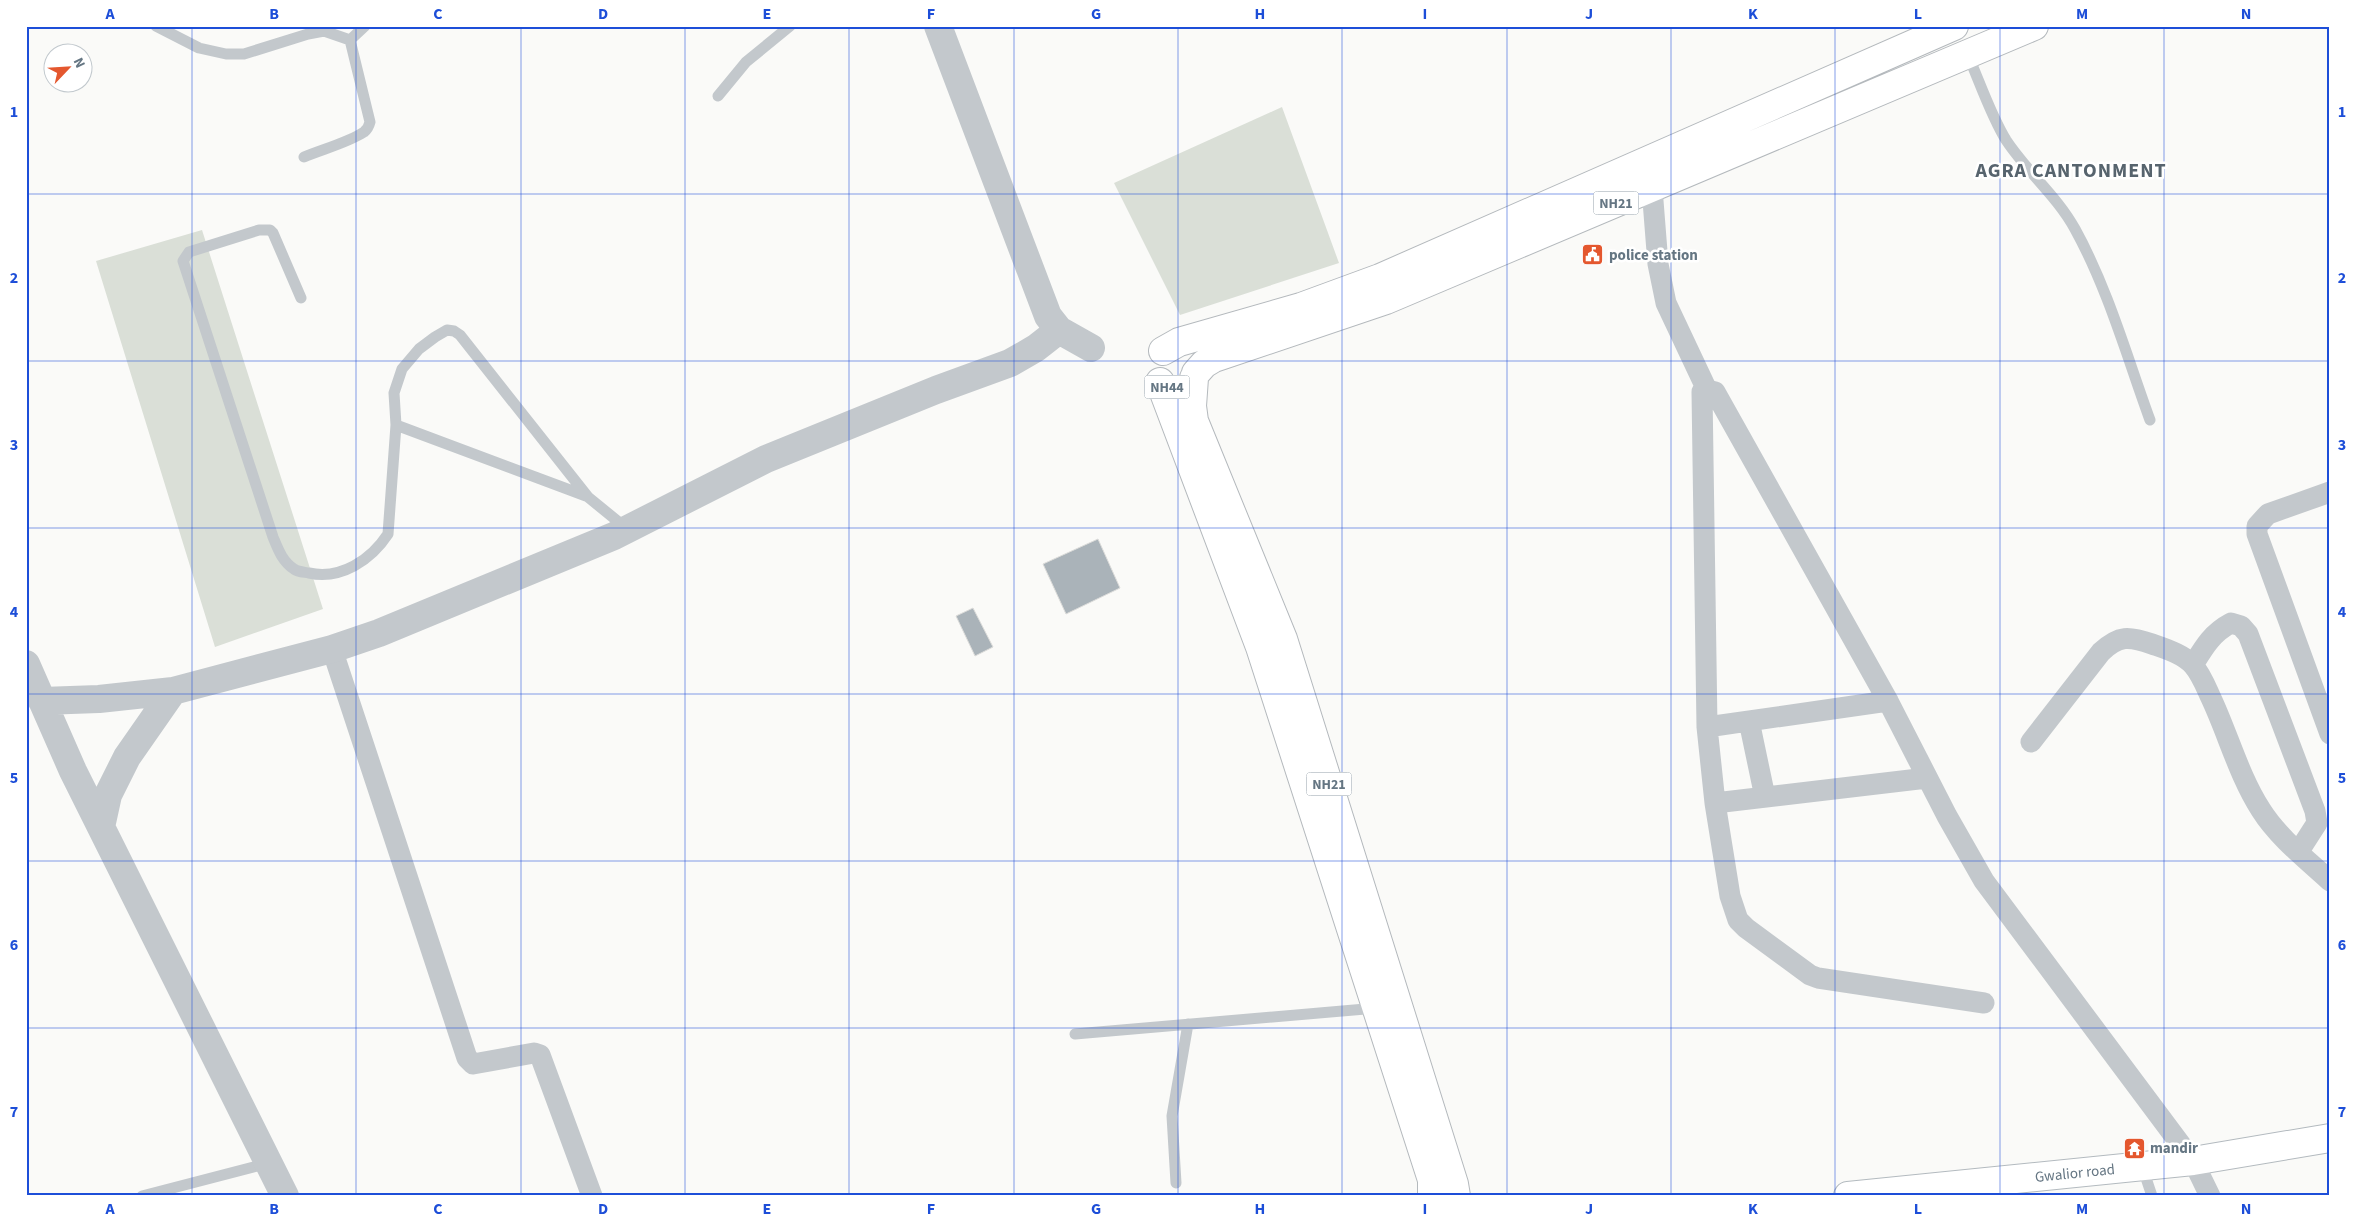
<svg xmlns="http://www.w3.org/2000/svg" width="2356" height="1222" viewBox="0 0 2356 1222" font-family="'Source Sans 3',sans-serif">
	<rect width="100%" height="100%" fill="#fafaf8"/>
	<path fill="#dadfd7" d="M1282 107 1339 263 1180 315 1114 183Z
		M202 230 323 609 215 647 96 261Z"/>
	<path fill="#aab3b9" stroke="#dcdcda" d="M1098 539 1120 588 1066 614 1043 564Z
		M973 608 993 647 975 656 956 616Z"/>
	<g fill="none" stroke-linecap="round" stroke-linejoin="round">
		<defs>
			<g id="secondary">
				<path id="s1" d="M1848 1196 2193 1161 2330 1138"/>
			</g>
			<path id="trunk" d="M1163 351 1179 342 1301 307 1380 278 1954 26
				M1196 373 1204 364 1214 358 1386 300 2034 26
				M1194 378 1192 406 1194 421 1283 639 1454 1184 1456 1196
				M1160 382 1260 647 1432 1180V1196"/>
		</defs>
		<use href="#secondary" stroke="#b3babf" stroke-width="30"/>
		<use href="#trunk" stroke="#b4b9bd" stroke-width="30"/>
		<path stroke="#c3c8cc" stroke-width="11" d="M156 26 199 48 226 54H244L308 34 324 31 350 40
			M1967 53C1979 80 1991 116 2006 140 2027 172 2057 196 2075 229 2108 289 2127 357 2150 420
			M718 96 746 62 790 26
			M304 157C323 149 347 143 364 132 368 129 369 126 370 122L350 40 365 26
			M301 298 273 233 270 230H259L189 252 183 261 273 537C278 549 282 561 294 569 298 572 304 572 309 573 341 580 371 560 388 534L396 425 394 393 402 369 419 349 435 337 447 330 454 331 460 335 588 497 626 528
			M396 425 586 496
			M1075 1034 1377 1008
			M2142 1166 2152 1196
			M1176 1183 1172 1116 1188 1024
			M142 1196 269 1163"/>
		<path stroke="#c3c8cc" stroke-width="21" d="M1652 188 1658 264 1666 303 1707 390
			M2330 492 2268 514 2257 526V534L2330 734
			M332 649 467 1058 473 1064 534 1053 540 1055 592 1196
			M2193 665C2204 647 2212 633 2231 623L2241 626 2248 634 2315 811 2317 823 2299 851
			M1749 721 1765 797
			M1707 727 1888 701
			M2031 742 2101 652C2119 635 2129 636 2152 644 2166 649 2183 654 2193 665 2201 674 2206 687 2211 698 2228 734 2239 776 2261 810 2278 837 2306 859 2330 881
			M1715 803 1927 778
			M1984 1003 1818 978 1810 975 1746 928 1738 920 1730 896 1715 803 1707 727 1702 392 1707 390 1715 392 1888 701 1947 816 1984 881 2193 1161 2210 1196"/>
		<path stroke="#c3c8cc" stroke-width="28" d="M938 26 1048 316 1059 330 1091 348
			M26 664 73 771 285 1196
			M42 701 99 699 173 691 332 649 379 633 614 536 766 459 936 390 1010 363 1036 348 1059 330
			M101 827 108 795 127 757 173 691"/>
		<use href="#secondary" stroke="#fff" stroke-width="28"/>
		<use href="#trunk" stroke="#fff" stroke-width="28"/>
	</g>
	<path fill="none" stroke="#1d4ed8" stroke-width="1" stroke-opacity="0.55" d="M192 26V1196M356 26V1196M521 26V1196M685 26V1196M849 26V1196M1014 26V1196M1178 26V1196M1342 26V1196M1507 26V1196M1671 26V1196M1835 26V1196M2000 26V1196M2164 26V1196M26 194H2330M26 361H2330M26 528H2330M26 694H2330M26 861H2330M26 1028H2330"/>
	<defs>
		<symbol id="civic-square" viewBox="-11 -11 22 22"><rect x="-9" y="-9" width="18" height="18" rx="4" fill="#e4572e" stroke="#fff"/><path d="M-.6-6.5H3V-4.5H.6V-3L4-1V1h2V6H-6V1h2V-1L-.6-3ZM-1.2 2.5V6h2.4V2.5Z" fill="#fff"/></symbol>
		<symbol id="temple-square" viewBox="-11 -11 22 22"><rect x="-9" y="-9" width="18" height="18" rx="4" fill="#e4572e" stroke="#fff"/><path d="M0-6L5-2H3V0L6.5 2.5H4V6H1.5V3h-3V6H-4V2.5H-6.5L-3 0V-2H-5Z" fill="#fff"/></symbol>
	</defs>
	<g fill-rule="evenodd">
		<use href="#civic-square" x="1580" y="242" width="25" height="25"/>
		<use href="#temple-square" x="2122" y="1136" width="25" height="25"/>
	</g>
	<g text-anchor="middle" stroke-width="5" stroke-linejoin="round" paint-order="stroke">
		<g fill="#fff" stroke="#939fa8" stroke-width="1">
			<rect x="1593.5" y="191.5" width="45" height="23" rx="4"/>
			<rect x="1144.5" y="375.5" width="45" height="23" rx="4"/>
			<rect x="1306.5" y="772.5" width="45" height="23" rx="4"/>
		</g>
		<g font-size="14" font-weight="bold" fill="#657683">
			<text x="1616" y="208">NH21</text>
			<text x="1167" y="392">NH44</text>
			<text x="1329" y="789">NH21</text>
		</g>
		<g font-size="15" font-weight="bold" fill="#657683" stroke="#fff" text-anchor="start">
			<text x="1609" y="260">police station</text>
			<text x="2150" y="1153">mandir</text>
		</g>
		<g font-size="15" fill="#657683" stroke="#fff">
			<text dy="5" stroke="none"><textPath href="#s1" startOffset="228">Gwalior road</textPath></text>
		</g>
		<g font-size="20" font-weight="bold" letter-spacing="1" fill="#57646e" stroke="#fff">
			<text x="2071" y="177">AGRA CANTONMENT</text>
		</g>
	</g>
	<rect width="2356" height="1222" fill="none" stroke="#ffffff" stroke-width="55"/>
	<g transform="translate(68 68) rotate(65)"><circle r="24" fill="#ffffff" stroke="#c1c8cd"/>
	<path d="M0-4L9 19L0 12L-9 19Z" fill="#e4572e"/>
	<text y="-8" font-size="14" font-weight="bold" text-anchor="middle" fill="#657683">N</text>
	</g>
	<rect x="28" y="28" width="2300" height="1166" fill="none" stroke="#1d4ed8" stroke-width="2"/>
	<g font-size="16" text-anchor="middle" font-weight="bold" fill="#1d4ed8">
		<text x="110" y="19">A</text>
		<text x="274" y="19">B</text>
		<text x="438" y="19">C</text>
		<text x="603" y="19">D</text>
		<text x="767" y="19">E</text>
		<text x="931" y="19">F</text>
		<text x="1096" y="19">G</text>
		<text x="1260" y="19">H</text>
		<text x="1425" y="19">I</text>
		<text x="1589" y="19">J</text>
		<text x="1753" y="19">K</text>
		<text x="1918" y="19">L</text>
		<text x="2082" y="19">M</text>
		<text x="2246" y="19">N</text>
		<text x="14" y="117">1</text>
		<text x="2342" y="117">1</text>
		<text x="14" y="283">2</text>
		<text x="2342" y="283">2</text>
		<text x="14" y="450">3</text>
		<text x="2342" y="450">3</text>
		<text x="14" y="617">4</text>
		<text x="2342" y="617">4</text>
		<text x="14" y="783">5</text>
		<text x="2342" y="783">5</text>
		<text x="14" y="950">6</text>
		<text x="2342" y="950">6</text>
		<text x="14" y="1117">7</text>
		<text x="2342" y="1117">7</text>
		<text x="110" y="1214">A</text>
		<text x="274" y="1214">B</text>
		<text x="438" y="1214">C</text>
		<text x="603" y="1214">D</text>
		<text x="767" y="1214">E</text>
		<text x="931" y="1214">F</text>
		<text x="1096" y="1214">G</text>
		<text x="1260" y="1214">H</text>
		<text x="1425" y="1214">I</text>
		<text x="1589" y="1214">J</text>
		<text x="1753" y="1214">K</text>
		<text x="1918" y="1214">L</text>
		<text x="2082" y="1214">M</text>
		<text x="2246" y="1214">N</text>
	</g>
</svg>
